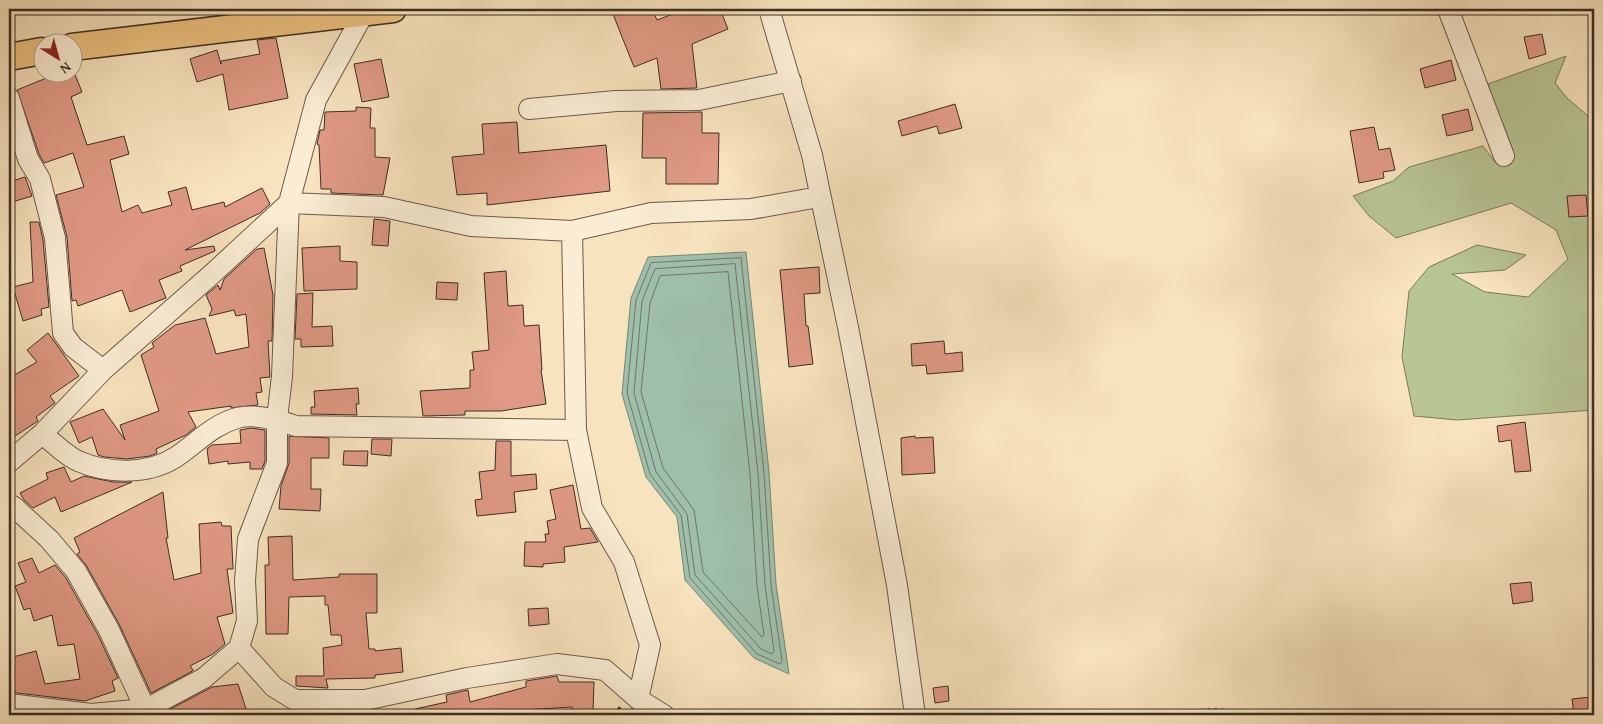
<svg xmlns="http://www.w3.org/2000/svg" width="1603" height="724" viewBox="0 0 1603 724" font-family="'Gentium Book Plus',serif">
	<rect width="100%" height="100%" fill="#f7e3bd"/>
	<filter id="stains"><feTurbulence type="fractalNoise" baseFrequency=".004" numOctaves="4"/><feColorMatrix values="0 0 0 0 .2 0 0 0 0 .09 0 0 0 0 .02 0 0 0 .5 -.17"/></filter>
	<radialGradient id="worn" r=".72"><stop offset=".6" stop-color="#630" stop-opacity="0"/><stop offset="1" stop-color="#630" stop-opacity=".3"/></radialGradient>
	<path fill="#b8c595" stroke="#7a7a5d" d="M1566 56 1555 83 1567 98 1594 121V410L1457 420 1414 416 1402 357 1409 291 1429 267 1477 245 1526 255 1505 270 1452 274 1485 292 1528 297 1568 259 1556 230 1511 203 1396 238 1369 216 1353 196 1393 181 1409 167 1483 146 1495 162 1509 157 1488 84Z"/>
	<path fill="#9ebfaa" stroke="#778575" d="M746 252 769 472 776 584 789 674 754 658 685 580 677 517 646 477 622 394 631 298 648 257Z"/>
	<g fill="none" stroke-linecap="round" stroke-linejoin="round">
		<path stroke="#6e7668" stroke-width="1" d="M741 258 764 473 771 585 782 661 780 664 757 654 690 578 681 515 650 474 627 393 636 300 651 263Z
			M735 264 758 473 765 585 774 651 772 654 761 649 695 575 687 514 656 472 634 393 642 301 655 269Z
			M728 272 750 474 757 586 764 635 762 637 703 572 694 510 663 468 641 392 650 303 660 276Z"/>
	</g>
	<path fill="#e09984" stroke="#3d2e25" d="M611 9H652L657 20 686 9H720L728 29 692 44 697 88 661 89 657 58 634 67Z
		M1542 34 1546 54 1529 59 1524 37Z
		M276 38 288 98 229 110 223 74 197 82 190 59 217 50 221 64V61L260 54 257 40Z
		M381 59 389 97 362 102 354 64Z
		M1451 60 1456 80 1425 88 1420 69Z
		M61 72H74L82 92 71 97 87 145 124 136 129 154 110 160 122 212 138 205 142 213 172 205 168 192 186 187 192 210 224 202 225 207 262 188 270 204 260 213 185 250 214 246 215 251 180 266 182 271 159 280 166 298 130 312 122 290 78 306 76 300 72 301 67 237 56 195 84 187 73 153 44 163 39 154 17 90Z
		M955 104 962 128 939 134 937 126 902 136 898 121Z
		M356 107 371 108 370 128H375V157L390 158 383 195 331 193V189H321L319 145 317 144 320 130H324L325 112 356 111Z
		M1468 109 1473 130 1447 136 1442 115Z
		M702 112V133H719L718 184H666V158H642L643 113Z
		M517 122 519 153 606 145 610 191 487 205V193L457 195 452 157 484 154 482 124Z
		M1374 127 1379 150 1390 148 1395 170 1383 172 1384 178 1359 183 1350 131Z
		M25 177 32 196 9 203V182Z
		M1586 195 1588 216 1569 217 1567 196Z
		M374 219 390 221 388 246 372 245Z
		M30 222H39L43 240 49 307 41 309 42 315 23 321 13 287 33 282Z
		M340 246V261L357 262V289L304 291 302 248Z
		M264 248 273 295 272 341H268L270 377 260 378 262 392 256 393 258 405 231 408V406L188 412 196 427 186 435 156 449 157 453 150 456 127 459 104 457 98 455 92 437 79 443 70 422 103 409 125 440 120 425 159 411 141 355 154 347 152 343 175 325 205 318 216 354 249 347 246 314 236 316 234 310 209 316 212 309 206 295 218 285 220 290 224 279 257 249Z
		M819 267 820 293 804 294 806 326H808L813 364 789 367 780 270Z
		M506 271 508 306 523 305 524 326 539 325 542 370H541L546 404 501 411H465V415L423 416 420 391 470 388V370H474L472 352 489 350 484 273Z
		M437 282 458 283 457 300 436 299Z
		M313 293 312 327 332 326 333 346 301 347V339H295L297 294Z
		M48 333 79 376 50 396 55 403 36 417 38 421 9 440V378L37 362 27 350Z
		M944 341 945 354 962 352 963 371 927 374 926 365 912 366 911 344Z
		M358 388 359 404H356L357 415 311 414V407H315L314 391Z
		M1525 422 1531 471 1515 472 1511 440 1499 442 1497 426Z
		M251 428 265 430V461L262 469H250V462L228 464V461L209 464 207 449 212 445 241 443 240 430Z
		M289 436 329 438V458H311V489H321L320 511 279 509 281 486 289 463Z
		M915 436V438L933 437 935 473 902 475 901 438Z
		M372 439H392L391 456 371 454Z
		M496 441H511V476L536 474 537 489 514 492 516 512 477 516 475 500 482 499 479 472 495 470Z
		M344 451H368L367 466 343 465Z
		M64 467 71 482 84 476 113 482H132L61 512 55 497 33 508 24 500 20 493 48 479 46 473Z
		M573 485 581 529 590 528 598 542 564 547 565 562 543 564V567L524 566 525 542H546L545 534H549L547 521 556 519 550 490Z
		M163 492 168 538H166L174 580 201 573 199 524 221 522 222 526H231L233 569H227L233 613 217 617 225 644 213 654 190 666 193 670 191 672 151 693 119 624 86 565 77 554 80 552 74 538Z
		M292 536 293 580 339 577V574H377V613H366L369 649H375V651L401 648 403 672 375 675V678L326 679 328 688 296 686V676H324L323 648 342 645 341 635H331L328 605H325V596L289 597 288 634H266L265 565H269L268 537Z
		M32 558 39 573 55 565 66 578 98 635 118 678 112 681 115 691 85 701 9 692V658L36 651 45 684 80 679 74 644 58 646 52 615 34 621 30 608 24 610 15 586 26 582 18 563Z
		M1531 582 1533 601 1513 604 1510 584Z
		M548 608 549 624 529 626 528 609Z
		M557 676 559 682H594L593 712H572V707L522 710V715H415V709L447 702 446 695 468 690 470 702 526 687V681Z
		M238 684 248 715 161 714 212 687Z
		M948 686 949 701 935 703 933 688Z
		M1591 697 1593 715H1574L1572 699Z
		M296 712H331L332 715H296Z"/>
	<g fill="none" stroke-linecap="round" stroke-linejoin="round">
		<defs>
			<path id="minor" d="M769 9 812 155 848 327 897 585 915 715
				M1448 9 1504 156
				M9 98 28 159 40 179 55 238 63 333 73 347 103 370
				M529 109 616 101 699 100 791 81
				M572 231 576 430 592 508 624 562 650 645 638 699
				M42 434C53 442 65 455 78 461 108 474 148 475 176 457 197 443 212 425 237 418 255 413 279 420 296 426L576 430
				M9 462 42 434 103 370 211 275 289 203 316 100 366 9
				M9 506H13L49 539 76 571 109 630 148 715
				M239 648 274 687 295 700H365L467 678 557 664 605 670 638 699 664 715
				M9 704 91 714 146 709 204 678 239 648 247 621 245 581 248 539 277 463V419L282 376 289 203 384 207 471 226 572 231 651 213 751 209 819 197"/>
			<path id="major" d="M72 47 393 9
				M9 57 42 51"/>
		</defs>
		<use href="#minor" stroke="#6c5b4b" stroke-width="22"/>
		<use href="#major" stroke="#3d2e25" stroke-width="29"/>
		<path stroke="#3d2e25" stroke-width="3" stroke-dasharray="4 2.5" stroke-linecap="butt" d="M615 715 620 707
			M1175 715C1199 709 1223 707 1246 715"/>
		<use href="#minor" stroke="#faedd4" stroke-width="20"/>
		<use href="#major" stroke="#ecc27e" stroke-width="26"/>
	</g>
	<rect width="1603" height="724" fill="none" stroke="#f7e3bd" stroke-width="30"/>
	<rect x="10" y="10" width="1583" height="704" fill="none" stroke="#3d2e25" stroke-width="2.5"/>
	<rect x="15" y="15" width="1573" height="694" fill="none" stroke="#3d2e25"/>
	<g transform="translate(58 58) rotate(143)"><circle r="24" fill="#faedd4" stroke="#aea18e"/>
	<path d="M0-4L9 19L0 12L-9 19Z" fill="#8f2418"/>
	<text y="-8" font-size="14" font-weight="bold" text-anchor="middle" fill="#3d2e25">N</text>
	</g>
	<rect width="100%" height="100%" filter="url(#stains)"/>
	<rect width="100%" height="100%" fill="url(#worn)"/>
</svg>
